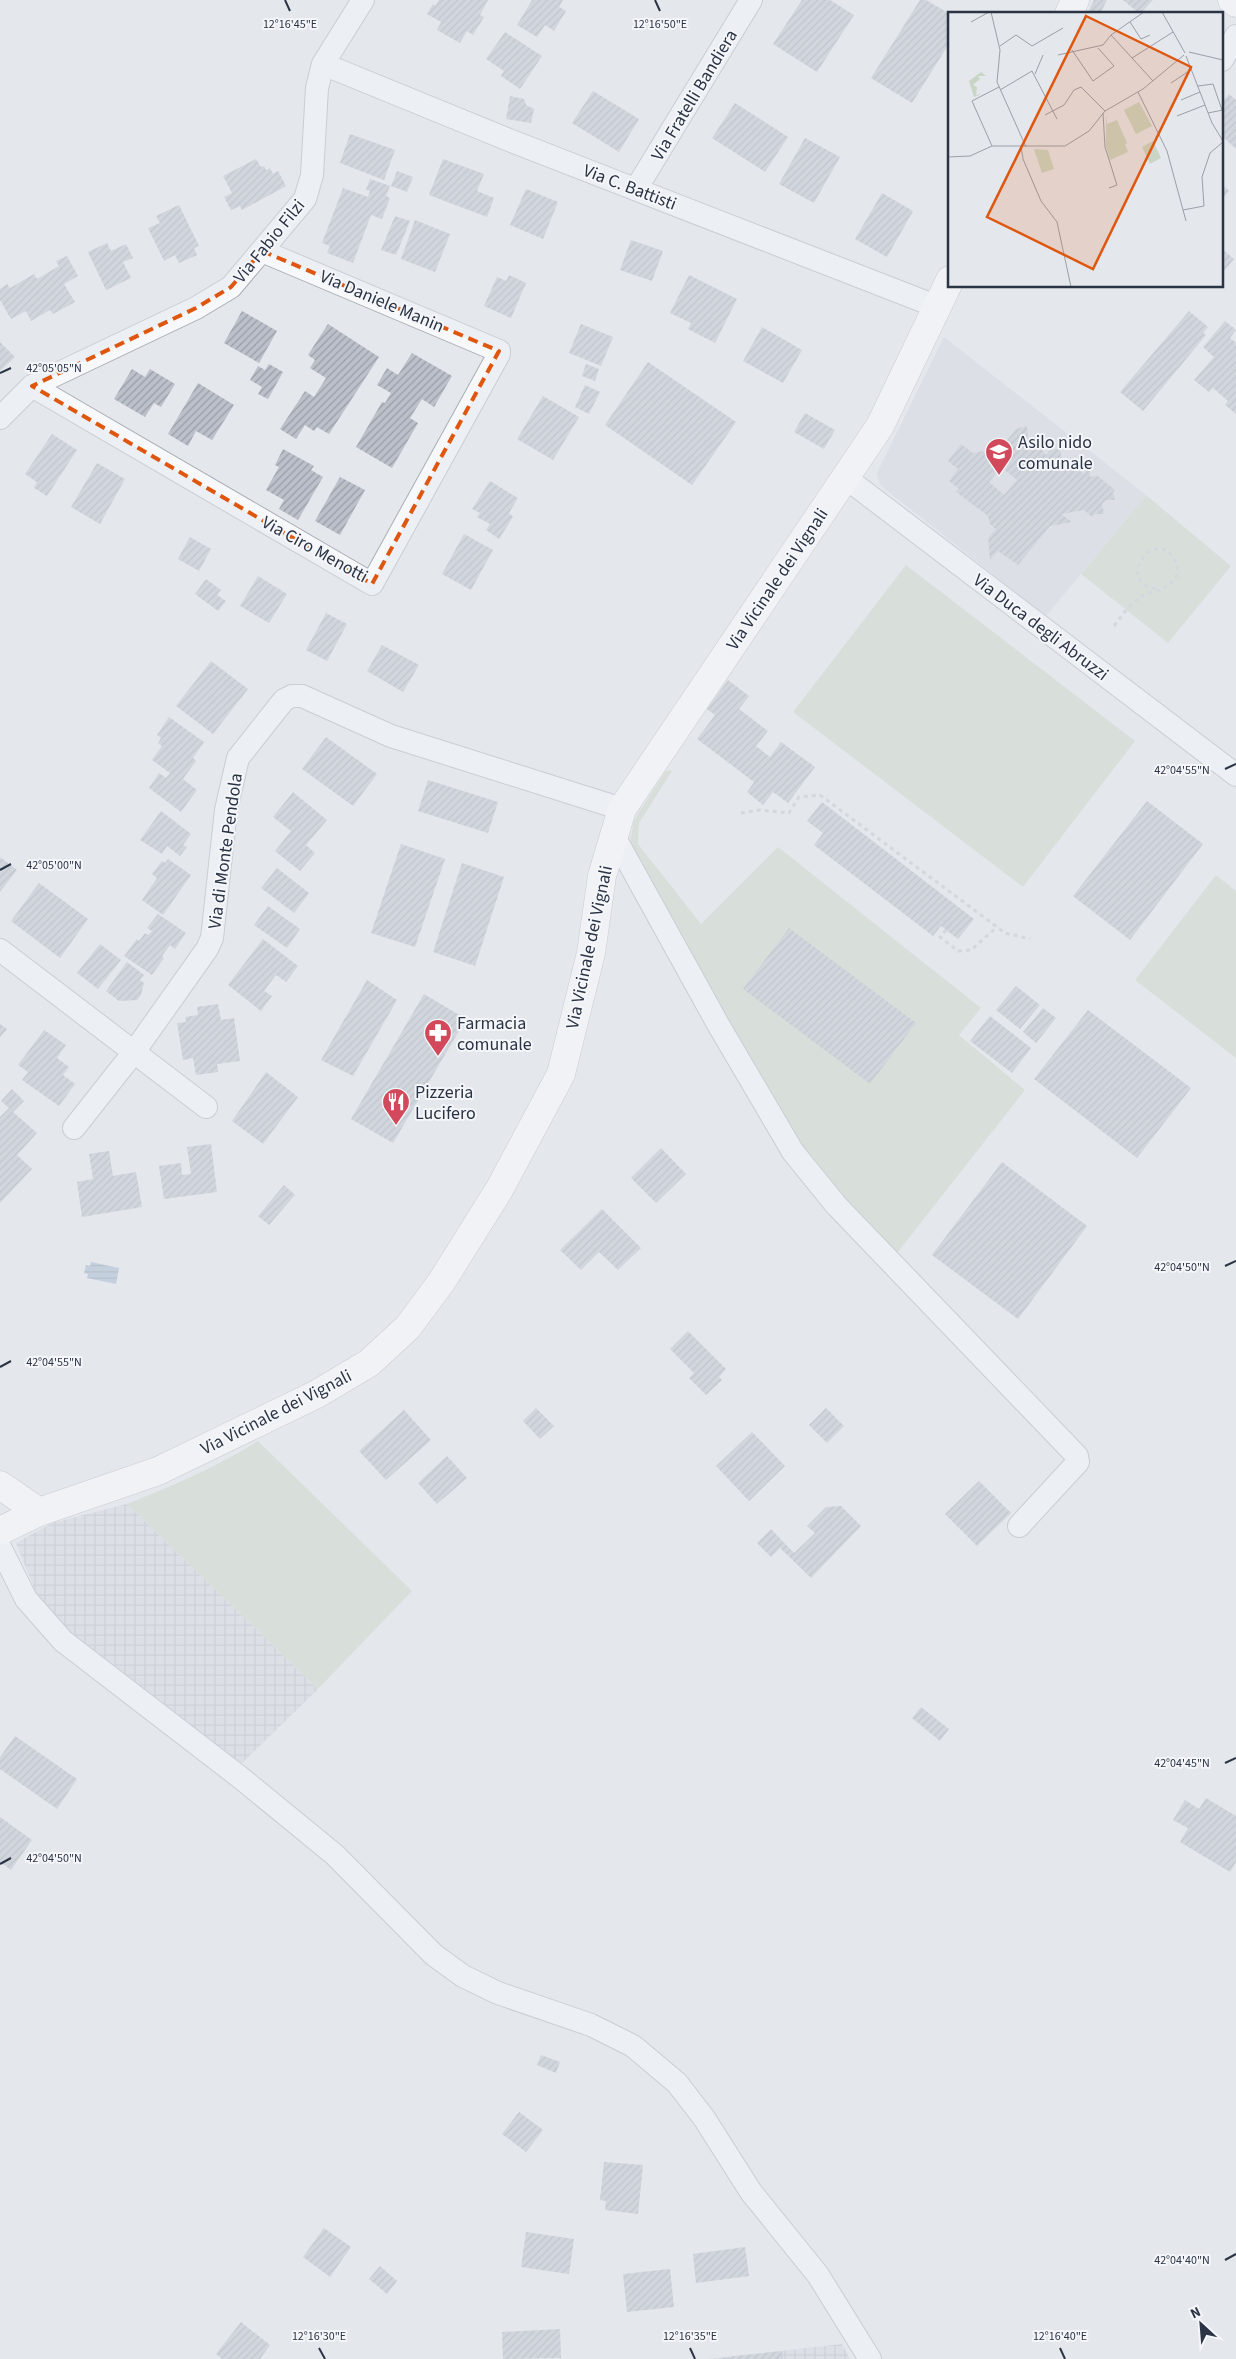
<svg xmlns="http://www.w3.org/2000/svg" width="1236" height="2359" viewBox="0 0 1236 2359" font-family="'Source Sans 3',sans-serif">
	<defs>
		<pattern id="industrial-grid" width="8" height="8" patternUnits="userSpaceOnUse" patternTransform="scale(1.25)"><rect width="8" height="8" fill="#d2d6de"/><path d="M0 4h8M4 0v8" fill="none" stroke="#b4b8c0"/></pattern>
		<pattern id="water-rules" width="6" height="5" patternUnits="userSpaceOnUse" patternTransform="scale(1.25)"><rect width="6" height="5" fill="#9fb4cc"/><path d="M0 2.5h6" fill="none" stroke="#8293a7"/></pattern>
		<pattern id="building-hatch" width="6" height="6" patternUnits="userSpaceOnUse" patternTransform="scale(1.25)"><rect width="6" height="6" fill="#bbc0ca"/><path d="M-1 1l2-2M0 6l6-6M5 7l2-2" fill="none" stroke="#989da6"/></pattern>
	</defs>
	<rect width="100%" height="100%" fill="#e4e7ec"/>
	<path fill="#d2d6de" d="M944 337 1146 495 1046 616 881 486 878 479 877 473Z"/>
	<path fill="url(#industrial-grid)" d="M127 1504 318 1689 239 1766 62 1625 39 1600 16 1543 52 1523Z
		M842 2344 850 2359H708Z"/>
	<path fill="#c9d6c5" d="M1146 495 1231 566 1168 643 1081 574Z
		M906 565 1135 741 1023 887 793 712Z
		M670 770 672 771 639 823 638 844 701 924 778 847 981 1008 959 1035 1025 1090 894 1257 793 1139 628 852 634 820 665 772Z
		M1216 875 1236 891V1058L1135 980Z
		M258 1441 412 1591 318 1689 127 1504C172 1486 217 1467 258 1441Z"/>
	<path fill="url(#water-rules)" d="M91 1262 119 1268 116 1284 87 1278 88 1274 84 1273 86 1265 90 1266Z"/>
	<path fill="url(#building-hatch)" fill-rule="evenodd" d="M439 0H488L480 15 484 17 473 35 467 31 460 43 437 30 441 22 427 14 433 4 435 6Z
		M532 0H563L559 7 566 11 554 31 545 25 537 37 517 25Z
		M802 0H830L854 15 817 72 773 44Z
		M920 0H926L950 14V42L912 103 871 78Z
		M1094 0H1107L1100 14H1087Z
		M1123 0H1153L1140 14Z
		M505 32 542 56 520 89 501 76 504 71 486 59Z
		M593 91 639 119 619 152 572 123Z
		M1229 94 1236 100V149L1222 136V102Z
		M510 96 524 99 526 105 534 109 531 123 506 119Z
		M735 103 788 137 765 172 712 138Z
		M350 134 395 150 384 180 340 163Z
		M805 138 840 157 814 203 779 184Z
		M256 159 261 167 264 166 266 170 270 168 273 174 278 171 286 186 242 210 240 206 231 210 224 197 232 193 223 176Z
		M443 159 484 174 477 191 494 198 487 217 429 195Z
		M397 171 413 177 407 192 391 186Z
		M370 179 390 186 386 196 390 198 382 219 371 215 353 263 327 253 330 246 322 243 343 188 368 197 370 191 366 190Z
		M1222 184 1229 191 1222 199Z
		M526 189 558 202 543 239 510 225Z
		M882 193 913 211 887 257 855 239Z
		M179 205 199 246 194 248 197 255 179 263 175 255 164 261 148 228 160 223 156 216Z
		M395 216 410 221 396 255 381 250Z
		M415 220 450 234 435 272 401 259Z
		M631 240 663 251 652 281 620 270Z
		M107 243 111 251 126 244 133 258 123 262 131 278 106 290 88 252Z
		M1222 249 1234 259 1222 273Z
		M67 256 78 276 64 284 75 302 53 314 50 310 31 321 26 311 11 319 0 300V289L7 284 10 288 34 274 37 279 59 266 56 261Z
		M509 275 526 283 511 318 484 306 497 277 506 281Z
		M689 275 737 299 715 343 688 329 691 323 670 313Z
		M242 311 277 331 259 363 224 343Z
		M1189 311 1208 327 1203 333 1206 335 1143 411 1120 392Z
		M1225 321 1236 330 1230 338 1236 343V414L1225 405 1228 401 1213 388 1209 392 1194 380 1214 357 1203 347Z
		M328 324 379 357 329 434 317 427 314 431 305 425 296 439 280 429 305 391 314 397 326 378 310 368 315 360 308 355Z
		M581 324 613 337 601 366 569 353Z
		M762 327 802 350 783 383 743 361Z
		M0 342 15 357 0 371Z
		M412 353 452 376 434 407 422 399 410 418 418 423 392 468 356 447 382 402 385 403 391 393 377 385 387 368 398 375Z
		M648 362 736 422 692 485 605 425Z
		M269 364 283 372 268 399 258 394 262 387 250 380 258 366 265 370Z
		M586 364 599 369 595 381 582 376Z
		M132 369 145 377 150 369 175 384 161 407 154 403 145 417 114 399Z
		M198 383 234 405 212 440 196 431 188 446 168 434Z
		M585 385 600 392 589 414 575 407Z
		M543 396 579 417 553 460 517 439Z
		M805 413 835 430 824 449 794 432Z
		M1027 426 1028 442 1043 440V452L1046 455 1050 450 1060 448 1062 462 1076 459V468L1084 474 1089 466 1090 477 1098 476 1115 490 1113 492 1115 500H1106L1102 504 1104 514H1095L1092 517 1084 510 1061 514 1072 522 1050 526 1018 565 998 551 990 560 988 538 996 529 990 524 988 516 956 492 959 489 949 481 958 469 948 461 961 444 973 453 1001 448 1016 429ZM1001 467 1017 480 1004 495 989 482Z
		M52 434 77 450 47 496 34 488 37 482 25 474Z
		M283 449 314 466 311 470 323 477 298 520 279 509 284 500 266 490 279 467 275 465Z
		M97 463 125 479 100 524 71 507Z
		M340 477 365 490 340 535 315 521Z
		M490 481 518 498 509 513 513 517 499 539 486 530 490 524 477 517 480 513 472 509Z
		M464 534 493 550 471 590 442 574Z
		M190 537 211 549 199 571 178 559Z
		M258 576 287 594 269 623 240 606Z
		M206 579 221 590 217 595 226 601 218 611 195 594Z
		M326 613 347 624 327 661 306 650Z
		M382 645 419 665 403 692 367 671Z
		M211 661 248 689 213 734 176 706Z
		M728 680 749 696 739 709 768 731 756 746 770 757 781 742 815 767 788 803 773 792 763 805 747 792 754 782 697 739 715 715 707 709Z
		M169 717 204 742 193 758 196 761 183 779 197 790 181 812 149 788 159 773 166 778 170 773 152 760 162 746 158 743 161 738 157 735Z
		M326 737 377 774 353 806 302 769Z
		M428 780 498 802 488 833 418 811Z
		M293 792 327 820 306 845 315 853 300 871 275 851 291 831 273 817Z
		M1147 801 1203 844 1130 940 1073 896Z
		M822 802 974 919 958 939 941 926 933 936 814 845 823 833 807 821Z
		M161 811 191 834 183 845 187 847 180 856 167 846 162 854 140 840Z
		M401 844 445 859 415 947 371 933Z
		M0 857 17 870 0 892Z
		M168 859 191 875 163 915 142 900 157 878 152 874 162 861 165 863Z
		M462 863 504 877 475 966 433 952Z
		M277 868 309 893 294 913 261 888Z
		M39 883 88 919 60 958 11 921Z
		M268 906 300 929 287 948 254 925Z
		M158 914 186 933 175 949 170 945 162 956 164 958 152 975 124 956 137 939 139 941 145 933 148 935 152 931 147 928Z
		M789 928 916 1023 870 1084 743 989Z
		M263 939 298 966 286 982 276 975 264 991 272 996 261 1011 228 985Z
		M100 944 121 960 98 989 77 973Z
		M127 962 144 975 140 980 144 983 141 995 137 1000 119 1001 106 991Z
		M367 980 397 1000 353 1076 321 1060Z
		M1016 986 1040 1005 1020 1029 996 1010Z
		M424 994 466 1019 393 1143 351 1119Z
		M218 1004 221 1020 234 1018 240 1061 217 1064 218 1072 196 1075 193 1058 183 1060 177 1023 186 1022 185 1017 198 1015 197 1007Z
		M1043 1008 1056 1018 1036 1043 1023 1032Z
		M1088 1010 1191 1088 1137 1158 1034 1079Z
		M990 1016 1031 1048 1012 1073 970 1041Z
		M0 1024 7 1029 0 1037Z
		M44 1030 66 1045 57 1058 69 1067 63 1075 75 1084 59 1106 22 1080 28 1072 18 1065Z
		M266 1072 298 1097 263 1144 232 1121Z
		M12 1089 24 1101 13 1112 37 1133 17 1155 32 1169 0 1203V1117L9 1108 1 1101Z
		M211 1144 217 1192 164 1199 159 1166 181 1163 182 1175 191 1174 187 1147Z
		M661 1148 686 1174 656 1203 631 1178Z
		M109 1151 113 1176 136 1172 142 1207 82 1217 77 1182 93 1179 89 1154Z
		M1002 1162 1087 1226 1018 1319 932 1255Z
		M284 1185 295 1195 269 1225 258 1216Z
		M602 1209 641 1248 618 1270 599 1252 581 1270 560 1250Z
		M688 1331 726 1369 719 1377 722 1380 706 1395 689 1378 694 1373 670 1349Z
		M536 1408 554 1426 540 1439 523 1421Z
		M826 1408 844 1426 827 1443 809 1425Z
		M404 1410 431 1440 386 1480 359 1451Z
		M752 1432 785 1466 749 1501 716 1466Z
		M447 1456 467 1478 437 1504 418 1483Z
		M979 1481 1011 1513 977 1546 945 1514Z
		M841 1506 861 1526 811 1578 780 1548 771 1557 757 1543 771 1529 794 1553 815 1533 807 1526 826 1507Z
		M921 1707 949 1729 940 1741 912 1718Z
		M15 1736 77 1779 57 1809 0 1769V1757Z
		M1206 1798 1236 1816V1862L1230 1872 1180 1842 1188 1828 1173 1820 1185 1800 1199 1809Z
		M0 1817 32 1840 11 1870 0 1862Z
		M541 2055 560 2062 556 2073 537 2065Z
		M519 2112 543 2130 526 2152 502 2134Z
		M604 2162 643 2165 638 2214 605 2210 606 2201 600 2200Z
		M324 2228 351 2247 330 2277 303 2257Z
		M526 2232 574 2239 569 2274 521 2267Z
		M745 2247 749 2276 696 2283 693 2254Z
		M380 2266 397 2281 387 2294 369 2279Z
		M670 2269 674 2307 627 2312 623 2274Z
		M241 2322 270 2345 260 2359H222L216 2354Z
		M560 2329 561 2358 503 2359 502 2332Z
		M782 2351 783 2359H719V2358Z"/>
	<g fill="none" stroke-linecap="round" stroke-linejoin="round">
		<defs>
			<path id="street" d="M1222 60 1236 36
				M323 64 509 140 938 307
				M636 189 751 0
				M32 386 372 584 499 354V351L262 251
				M0 418 32 386 196 308 231 287 305 199 312 175 317 88 323 64 363 0
				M846 478 1236 775
				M614 836 719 1026 793 1152 836 1205 1077 1456 1078 1462 1019 1526
				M0 950 206 1107
				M74 1128 134 1052 207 949 212 938 226 810 238 758 284 700 292 696H302L391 736 622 809
				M0 1547 26 1599 63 1641 241 1778 335 1855 434 1955 463 1976 498 1993 591 2025 633 2046 677 2083 704 2118 751 2192 818 2275 870 2359"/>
			<path id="secondary" d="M1232 0 1236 3
				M1069 14 1075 0
				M0 1485 39 1512
				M0 1531 39 1512 158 1471 317 1394 369 1363 408 1327 442 1281 499 1190 561 1074 591 953 602 876 622 809 880 426 950 280"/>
		</defs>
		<use href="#street" stroke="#a9aeb7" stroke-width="24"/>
		<use href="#secondary" stroke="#a9aeb7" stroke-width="29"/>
		<path stroke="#c2c5cb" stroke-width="3" stroke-dasharray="4 4" stroke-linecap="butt" d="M1114 626C1123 614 1131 602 1144 595 1153 591 1165 590 1172 582 1178 576 1179 568 1175 561 1156 523 1111 585 1159 589
			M741 813 760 810 789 813 799 797 820 795 1005 933 1030 939
			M946 930 940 937 958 951 971 950 997 927"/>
		<use href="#street" stroke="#f7f8fa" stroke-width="22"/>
		<use href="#secondary" stroke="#fff" stroke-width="28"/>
	</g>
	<path d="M0 0H1236V2359H0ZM262 251 499 351 372 584 32 386 196 308 231 287Z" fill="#e4e7ec" fill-opacity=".55" fill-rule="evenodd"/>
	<path fill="none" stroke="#df570f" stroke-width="4" stroke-dasharray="10 6" stroke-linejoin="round" d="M262 251 499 351 372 584 32 386 196 308 231 287Z"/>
	<path fill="none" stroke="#2b3445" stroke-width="2" d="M285 0 290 11M655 0 660 11M0 373 11 368M1225 769 1236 764M0 870 11 864M1225 1266 1236 1261M0 1367 11 1361M1225 1763 1236 1758M0 1864 11 1858M1225 2260 1236 2254M319 2348 325 2359M690 2348 695 2359M1060 2348 1065 2359"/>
	<defs>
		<symbol id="school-pin" viewBox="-11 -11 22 30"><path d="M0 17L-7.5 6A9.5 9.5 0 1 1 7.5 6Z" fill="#d1495b" stroke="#f4f6f9"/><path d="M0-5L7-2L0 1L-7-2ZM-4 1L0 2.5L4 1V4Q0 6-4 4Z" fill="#fff"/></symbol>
		<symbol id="pharmacy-pin" viewBox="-11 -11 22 30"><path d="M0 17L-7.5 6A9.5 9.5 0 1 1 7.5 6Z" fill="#d1495b" stroke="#f4f6f9"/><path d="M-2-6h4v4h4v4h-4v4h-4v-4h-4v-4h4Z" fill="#fff"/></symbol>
		<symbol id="restaurant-pin" viewBox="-11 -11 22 30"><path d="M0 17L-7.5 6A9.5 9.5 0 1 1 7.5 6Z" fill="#d1495b" stroke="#f4f6f9"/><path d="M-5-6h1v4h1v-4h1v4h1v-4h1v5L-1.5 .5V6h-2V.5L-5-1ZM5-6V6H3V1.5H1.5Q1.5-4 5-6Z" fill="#fff"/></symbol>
	</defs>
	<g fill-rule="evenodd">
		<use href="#school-pin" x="983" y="436" width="32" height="43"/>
		<use href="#pharmacy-pin" x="422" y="1017" width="32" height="43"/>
		<use href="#restaurant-pin" x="380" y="1086" width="32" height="43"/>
	</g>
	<g text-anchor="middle" stroke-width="4" stroke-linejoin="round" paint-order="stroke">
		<g font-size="18" fill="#2b3445" stroke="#f4f6f9">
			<text transform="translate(694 95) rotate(-59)" y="6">Via Fratelli Bandiera</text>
			<text transform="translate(630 187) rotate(21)" y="6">Via C. Battisti</text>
			<text transform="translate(269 241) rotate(-51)" y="6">Via Fabio Filzi</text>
			<text transform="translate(382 301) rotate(23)" y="6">Via Daniele Manin</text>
			<text transform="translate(315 549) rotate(29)" y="6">Via Ciro Menotti</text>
			<text transform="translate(777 579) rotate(-56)" y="6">Via Vicinale dei Vignali</text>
			<text transform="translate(1041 627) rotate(37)" y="6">Via Duca degli Abruzzi</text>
			<text transform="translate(225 851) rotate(-82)" y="6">Via di Monte Pendola</text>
			<text transform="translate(589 947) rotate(-78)" y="6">Via Vicinale dei Vignali</text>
			<text transform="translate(276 1412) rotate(-27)" y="6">Via Vicinale dei Vignali</text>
		</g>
		<g font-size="18" fill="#2b3445" stroke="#f4f6f9" text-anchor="start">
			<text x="1018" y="448">Asilo nido<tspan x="1018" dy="21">comunale</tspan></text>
			<text x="457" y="1029">Farmacia<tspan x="457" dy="21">comunale</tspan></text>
			<text x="415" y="1098">Pizzeria<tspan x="415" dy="21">Lucifero</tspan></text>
		</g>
	</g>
	<g transform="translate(948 12)">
		<rect width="275" height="275" fill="#e4e7ec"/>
		<path d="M191 90 204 114 188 122 176 98ZM158 101 159 112 169 108 179 131 177 132 180 140 162 148 158 134ZM205 129 213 146 202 152 194 135ZM86 137 100 138 106 157 94 161Z" fill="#c9d6c5"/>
		<path d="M33 60 38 64H30L32 67 25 73 29 75 28 83 34 82 26 85 21 69Z" fill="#c9d6c5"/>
		<path fill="none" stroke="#9a9fa9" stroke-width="1" d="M43 0 52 38 49 70 78 135M214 0 237 41M23 10 41 0M182 10 193 27 202 23M163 23 205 69M52 34 68 23 84 34 115 16M124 38 145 69 166 54 150 36M241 40 275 48M110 43 155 33 163 23 196 0M238 44 264 111 275 129M184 46 225 20M87 62 95 43M223 71 244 57M250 74 265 72 274 98M52 78 84 59 109 107M190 80 219 139 238 209M233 88 252 80M155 101 157 135 169 173 161 176M260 101 275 98M97 103 116 93 126 78 133 75 157 99M229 104 257 93M44 134 24 89 51 75M73 134 75 147 93 189 109 210 123 275M0 145 22 144 44 134H117L141 119 157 99 195 77 236 43M235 198 256 194 254 165 262 141 275 130"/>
		<path fill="#df570f" fill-opacity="0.15" stroke="#df570f" stroke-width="2.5" d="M138 4 243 55 145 257 39 205Z"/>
		<rect width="275" height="275" fill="none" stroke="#2b3445" stroke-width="2.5"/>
	</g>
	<g font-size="12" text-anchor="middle" fill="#2b3445" stroke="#f4f6f9" stroke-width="4" stroke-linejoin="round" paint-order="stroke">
		<text x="290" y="28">12°16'45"E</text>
		<text x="660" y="28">12°16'50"E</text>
		<text x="54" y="372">42°05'05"N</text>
		<text x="1182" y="774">42°04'55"N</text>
		<text x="54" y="869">42°05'00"N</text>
		<text x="1182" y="1271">42°04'50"N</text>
		<text x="54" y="1366">42°04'55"N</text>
		<text x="1182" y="1767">42°04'45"N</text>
		<text x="54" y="1862">42°04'50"N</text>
		<text x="1182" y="2264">42°04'40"N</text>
		<text x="319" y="2340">12°16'30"E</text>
		<text x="690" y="2340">12°16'35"E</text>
		<text x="1060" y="2340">12°16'40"E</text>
	</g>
	<g transform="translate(1201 2324) rotate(334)" stroke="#f4f6f9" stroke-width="4" paint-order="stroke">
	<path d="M0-4L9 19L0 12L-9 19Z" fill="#2b3445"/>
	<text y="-8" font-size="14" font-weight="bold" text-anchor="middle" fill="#2b3445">N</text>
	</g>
</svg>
